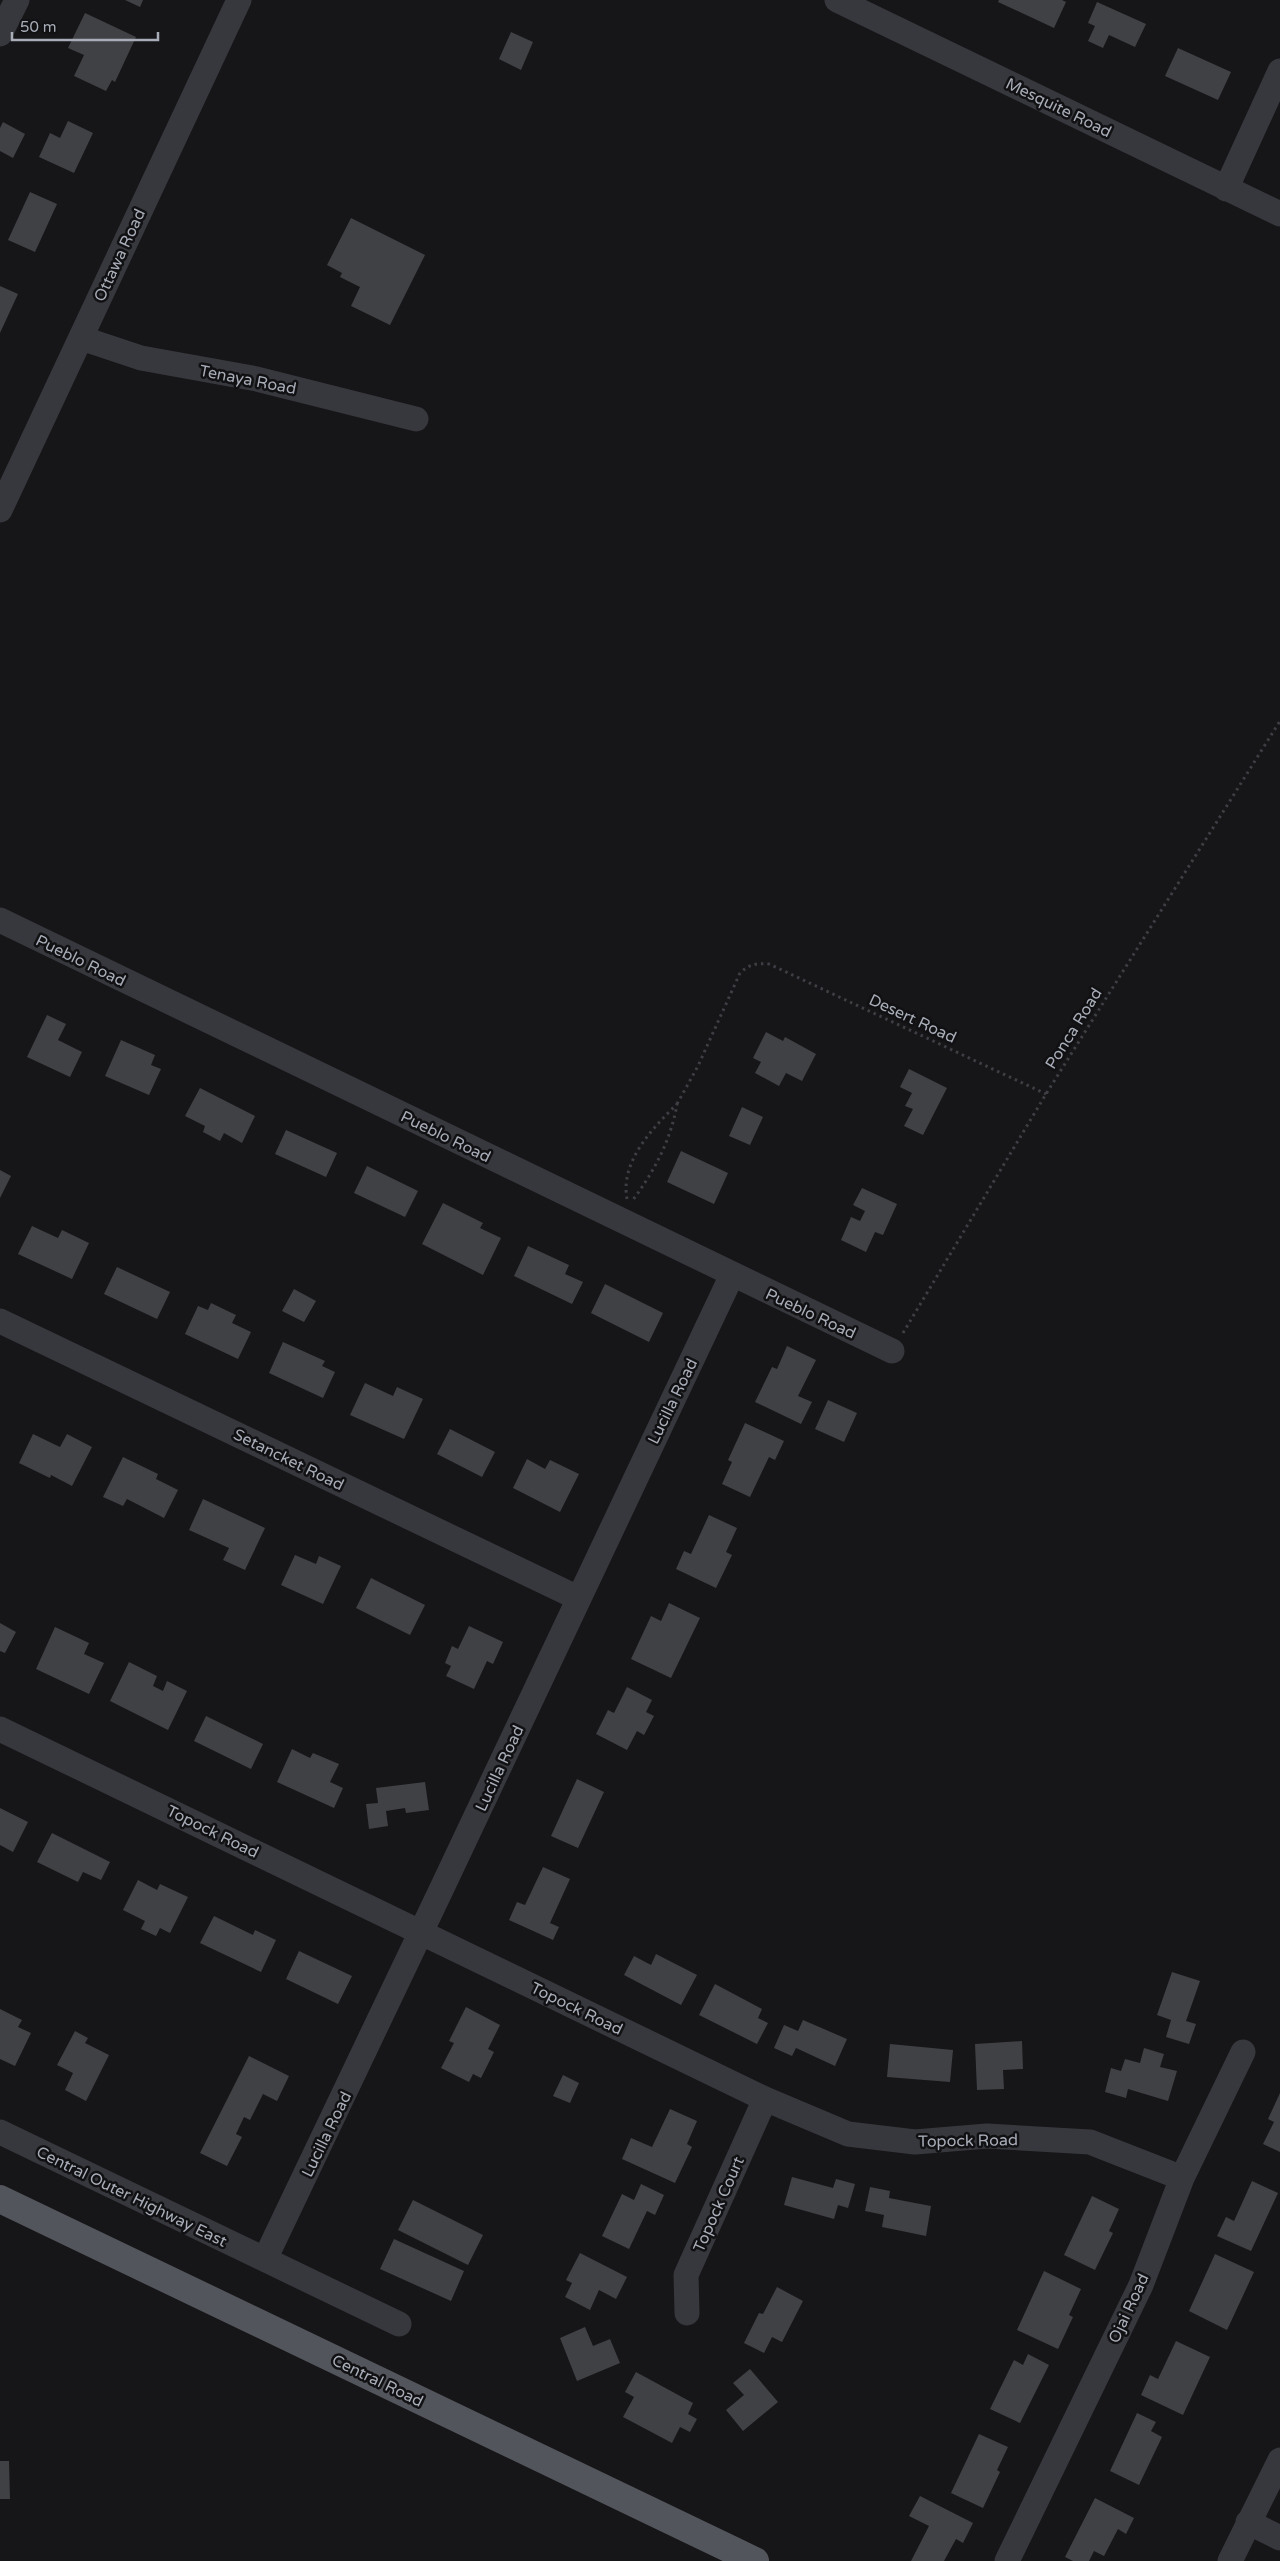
<svg xmlns="http://www.w3.org/2000/svg" width="1280" height="2561" viewBox="0 0 1280 2561" font-family="'Varela Round',sans-serif">
	<rect width="100%" height="100%" fill="#161618"/>
	<path fill="#404145" d="M125 0H143L140 7Z
		M999 0H1062L1066 2 1054 28 998 2Z
		M1097 2 1146 24 1135 47 1109 35 1103 48 1088 41 1095 26 1088 23Z
		M85 13 136 37 115 82 112 80 106 91 74 76 84 55 68 48Z
		M511 32 533 42 521 70 499 59Z
		M1178 48 1231 72 1218 100 1165 76Z
		M68 121 93 133 74 173 39 157 50 133 60 138Z
		M3 122 25 134 13 158 0 151V128Z
		M30 192 57 204 35 252 8 240Z
		M351 218 425 255 390 325 351 306 360 287 340 277 342 273 327 265Z
		M0 286 18 294 0 333Z
		M47 1015 66 1024 58 1040 82 1052 70 1077 27 1057Z
		M766 1032 783 1041 785 1037 816 1054 802 1081 786 1073 779 1086 755 1073 761 1062 753 1058Z
		M121 1040 155 1055 151 1065 161 1069 149 1095 105 1076Z
		M909 1069 947 1088 923 1135 904 1126 913 1109 905 1106 912 1093 900 1087Z
		M200 1088 255 1116 242 1143 224 1133 220 1141 203 1132 205 1126 185 1116Z
		M742 1107 763 1117 750 1145 729 1136Z
		M286 1130 337 1153 326 1177 275 1154Z
		M681 1151 728 1173 714 1204 667 1182Z
		M367 1166 418 1191 405 1217 354 1193Z
		M0 1170 11 1176 0 1198Z
		M862 1188 897 1204 883 1235 875 1232 866 1252 841 1240 851 1217 860 1221 865 1211 853 1205Z
		M443 1203 483 1223 480 1228 501 1238 483 1275 422 1244Z
		M32 1226 58 1238 62 1230 89 1243 72 1279 18 1254Z
		M528 1246 569 1265 565 1274 583 1282 572 1304 514 1276Z
		M117 1267 170 1292 157 1319 104 1294Z
		M605 1284 663 1313 649 1342 591 1313Z
		M294 1289 316 1301 304 1322 282 1311Z
		M211 1303 236 1315 232 1323 251 1332 238 1359 185 1334 198 1306 208 1310Z
		M283 1342 325 1361 322 1366 335 1372 323 1398 269 1373Z
		M787 1346 816 1360 798 1396 812 1402 801 1424 755 1402 772 1367 777 1369Z
		M365 1383 393 1396 397 1387 423 1399 404 1439 350 1415Z
		M828 1400 857 1413 844 1442 815 1429Z
		M745 1423 784 1441 775 1460 769 1457 750 1497 722 1484 732 1462 728 1460Z
		M450 1429 495 1452 482 1477 437 1454Z
		M33 1434 60 1447 67 1434 92 1447 72 1486 51 1475 50 1478 19 1463Z
		M123 1457 158 1474 156 1479 178 1490 164 1518 127 1499 123 1506 103 1497Z
		M527 1459 545 1469 550 1460 579 1474 560 1512 513 1488Z
		M203 1499 265 1528 245 1570 223 1560 229 1548 189 1530Z
		M709 1515 737 1528 726 1552 732 1555 716 1588 676 1569 684 1551 691 1554Z
		M295 1555 316 1564 319 1556 341 1566 323 1604 281 1585Z
		M371 1578 425 1605 410 1635 356 1608Z
		M669 1603 700 1618 671 1678 631 1659 651 1616 661 1621Z
		M0 1623 16 1632 5 1653 0 1651Z
		M469 1626 503 1642 493 1664 487 1661 474 1689 446 1676 451 1666 445 1663 452 1646 458 1649Z
		M55 1627 89 1643 84 1654 104 1663 89 1694 36 1669Z
		M129 1662 157 1676 153 1686 163 1691 167 1681 187 1691 168 1730 110 1701Z
		M627 1687 652 1700 646 1712 654 1716 644 1735 637 1731 627 1750 596 1734 608 1710 614 1713Z
		M206 1716 263 1744 251 1769 194 1741Z
		M292 1749 310 1758 313 1753 339 1764 330 1782 343 1788 334 1808 277 1782Z
		M577 1779 604 1792 578 1848 551 1836Z
		M425 1782 429 1810 406 1813 405 1808 386 1811 388 1826 369 1829 366 1804 378 1803 376 1788Z
		M0 1808 28 1822 13 1852 0 1845Z
		M52 1833 110 1862 101 1880 83 1872 78 1882 37 1862Z
		M543 1867 570 1879 550 1923 559 1927 553 1940 509 1920 517 1902 525 1905Z
		M138 1880 157 1890 160 1884 188 1897 170 1933 160 1928 156 1936 141 1929 145 1921 123 1910Z
		M214 1916 253 1935 255 1930 276 1940 261 1972 200 1943Z
		M299 1951 352 1976 338 2004 286 1979Z
		M656 1954 697 1975 681 2005 624 1975 634 1956 651 1965Z
		M1172 1972 1200 1981 1186 2021 1196 2024 1189 2044 1166 2037 1171 2020 1157 2015Z
		M715 1984 762 2009 758 2018 768 2023 757 2044 699 2015Z
		M466 2007 500 2025 488 2049 494 2052 481 2078 473 2074 469 2082 441 2068 454 2043 449 2041Z
		M0 2009 22 2020 18 2027 31 2033 15 2066 0 2059Z
		M803 2020 847 2039 835 2066 796 2048 792 2056 774 2048 784 2025 798 2031Z
		M75 2031 88 2038 85 2043 109 2055 86 2101 65 2090 73 2073 57 2065Z
		M1022 2041 1023 2069 1003 2070 1004 2089 977 2090 975 2044Z
		M890 2044 953 2050 950 2082 887 2077Z
		M1144 2048 1164 2054 1160 2067 1177 2071 1168 2101 1128 2089 1126 2098 1105 2092 1111 2068 1121 2071 1125 2059 1140 2063Z
		M249 2056 289 2076 277 2101 263 2094 250 2120 244 2117 236 2134 242 2137 227 2166 200 2153Z
		M563 2075 579 2083 570 2103 553 2096Z
		M1280 2093V2152L1263 2144 1274 2122 1268 2119Z
		M670 2109 697 2121 687 2144 692 2147 675 2183 622 2159 631 2138 652 2147Z
		M792 2177 833 2188 836 2179 855 2184 848 2208 838 2205 834 2219 784 2205Z
		M1252 2181 1278 2193 1251 2251 1217 2236 1226 2217 1234 2221Z
		M641 2184 664 2195 655 2215 647 2211 629 2249 602 2236 622 2194 634 2200Z
		M870 2187 890 2191 889 2198 931 2206 926 2236 882 2227 884 2215 865 2211Z
		M1092 2196 1119 2209 1109 2231 1113 2233 1095 2270 1064 2255Z
		M413 2200 483 2235 468 2265 398 2230Z
		M394 2239 464 2271 451 2301 380 2269Z
		M580 2253 627 2277 616 2299 599 2290 590 2310 565 2297 572 2283 566 2280Z
		M1215 2254 1254 2272 1227 2330 1189 2311Z
		M1044 2271 1081 2289 1069 2315 1073 2317 1058 2349 1017 2330Z
		M777 2287 803 2301 782 2342 772 2337 764 2353 744 2343 759 2313 763 2314Z
		M585 2327 593 2346 610 2339 620 2363 577 2381 560 2338Z
		M1176 2341 1210 2357 1183 2415 1141 2395 1150 2375 1158 2379Z
		M1028 2354 1049 2365 1020 2423 990 2409 1014 2360 1023 2365Z
		M750 2369 778 2402 743 2431 726 2410 744 2395 733 2383Z
		M636 2372 693 2403 688 2414 697 2419 690 2432 680 2427 672 2443 623 2417 634 2397 625 2392Z
		M1137 2413 1156 2422 1151 2431 1162 2437 1139 2485 1110 2471Z
		M979 2434 1008 2447 997 2470 1000 2472 983 2508 951 2493Z
		M0 2461H9L10 2499H0Z
		M920 2496 973 2523 963 2543 956 2539 944 2561H911L929 2526 909 2516Z
		M1095 2498 1134 2518 1126 2534 1118 2529 1104 2556 1094 2551 1089 2561H1073L1065 2557Z"/>
	<g fill="none" stroke-linecap="round" stroke-linejoin="round">
		<path stroke="#3d3f44" stroke-width="3" stroke-dasharray="2.5 4" stroke-linecap="butt" d="M677 1104 698 1066 740 973C749 964 757 963 769 964L1046 1094
			M627 1199C620 1161 653 1128 677 1104 671 1140 654 1172 632 1201
			M903 1333 1046 1094 1280 721"/>
		<path stroke="#37383d" stroke-width="25" d="M837 0 1280 214
			M0 34 17 0
			M1226 189 1280 71
			M81 338 141 358 257 379 416 419
			M0 510 239 0
			M0 920 892 1351
			M0 1321 578 1598
			M0 1729 765 2099 848 2134 915 2142 987 2136 1090 2142 1182 2178
			M0 2132 399 2324
			M265 2259C423 1932 575 1603 732 1275
			M687 2313 686 2275 765 2099
			M1248 2522 1280 2538
			M1007 2561 1141 2285 1182 2178 1243 2052
			M1230 2561 1280 2460"/>
		<path stroke="#53555c" stroke-width="28" d="M0 2199 755 2561"/>
	</g>
	<g text-anchor="middle" stroke-width="5" stroke-linejoin="round" paint-order="stroke">
		<g font-size="16" fill="#a8adb8" stroke="#111113">
			<text transform="translate(1059 107) rotate(26)" y="6">Mesquite Road</text>
			<text transform="translate(119 255) rotate(-65)" y="6">Ottawa Road</text>
			<text transform="translate(248 379) rotate(11)" y="6">Tenaya Road</text>
			<text transform="translate(81 960) rotate(26)" y="6">Pueblo Road</text>
			<text transform="translate(913 1018) rotate(25)" y="6">Desert Road</text>
			<text transform="translate(1073 1028) rotate(-58)" y="6">Ponca Road</text>
			<text transform="translate(446 1136) rotate(26)" y="6">Pueblo Road</text>
			<text transform="translate(811 1313) rotate(25)" y="6">Pueblo Road</text>
			<text transform="translate(672 1401) rotate(-64)" y="6">Lucilla Road</text>
			<text transform="translate(289 1459) rotate(26)" y="6">Setancket Road</text>
			<text transform="translate(499 1768) rotate(-65)" y="6">Lucilla Road</text>
			<text transform="translate(213 1831) rotate(26)" y="6">Topock Road</text>
			<text transform="translate(577 2008) rotate(26)" y="6">Topock Road</text>
			<text transform="translate(326 2134) rotate(-64)" y="6">Lucilla Road</text>
			<text transform="translate(968 2140) rotate(-1)" y="6">Topock Road</text>
			<text transform="translate(132 2196) rotate(26)" y="6">Central Outer Highway East</text>
			<text transform="translate(718 2204) rotate(-66)" y="6">Topock Court</text>
			<text transform="translate(1128 2308) rotate(-65)" y="6">Ojai Road</text>
			<text transform="translate(378 2380) rotate(26)" y="6">Central Road</text>
		</g>
	</g>
	<path d="M12 32v8h146v-8" fill="none" stroke="#a8adb8" stroke-width="2.5"/>
	<text x="20" y="32" font-size="15" fill="#a8adb8" stroke="#111113" stroke-width="4" paint-order="stroke">50 m</text>
</svg>
